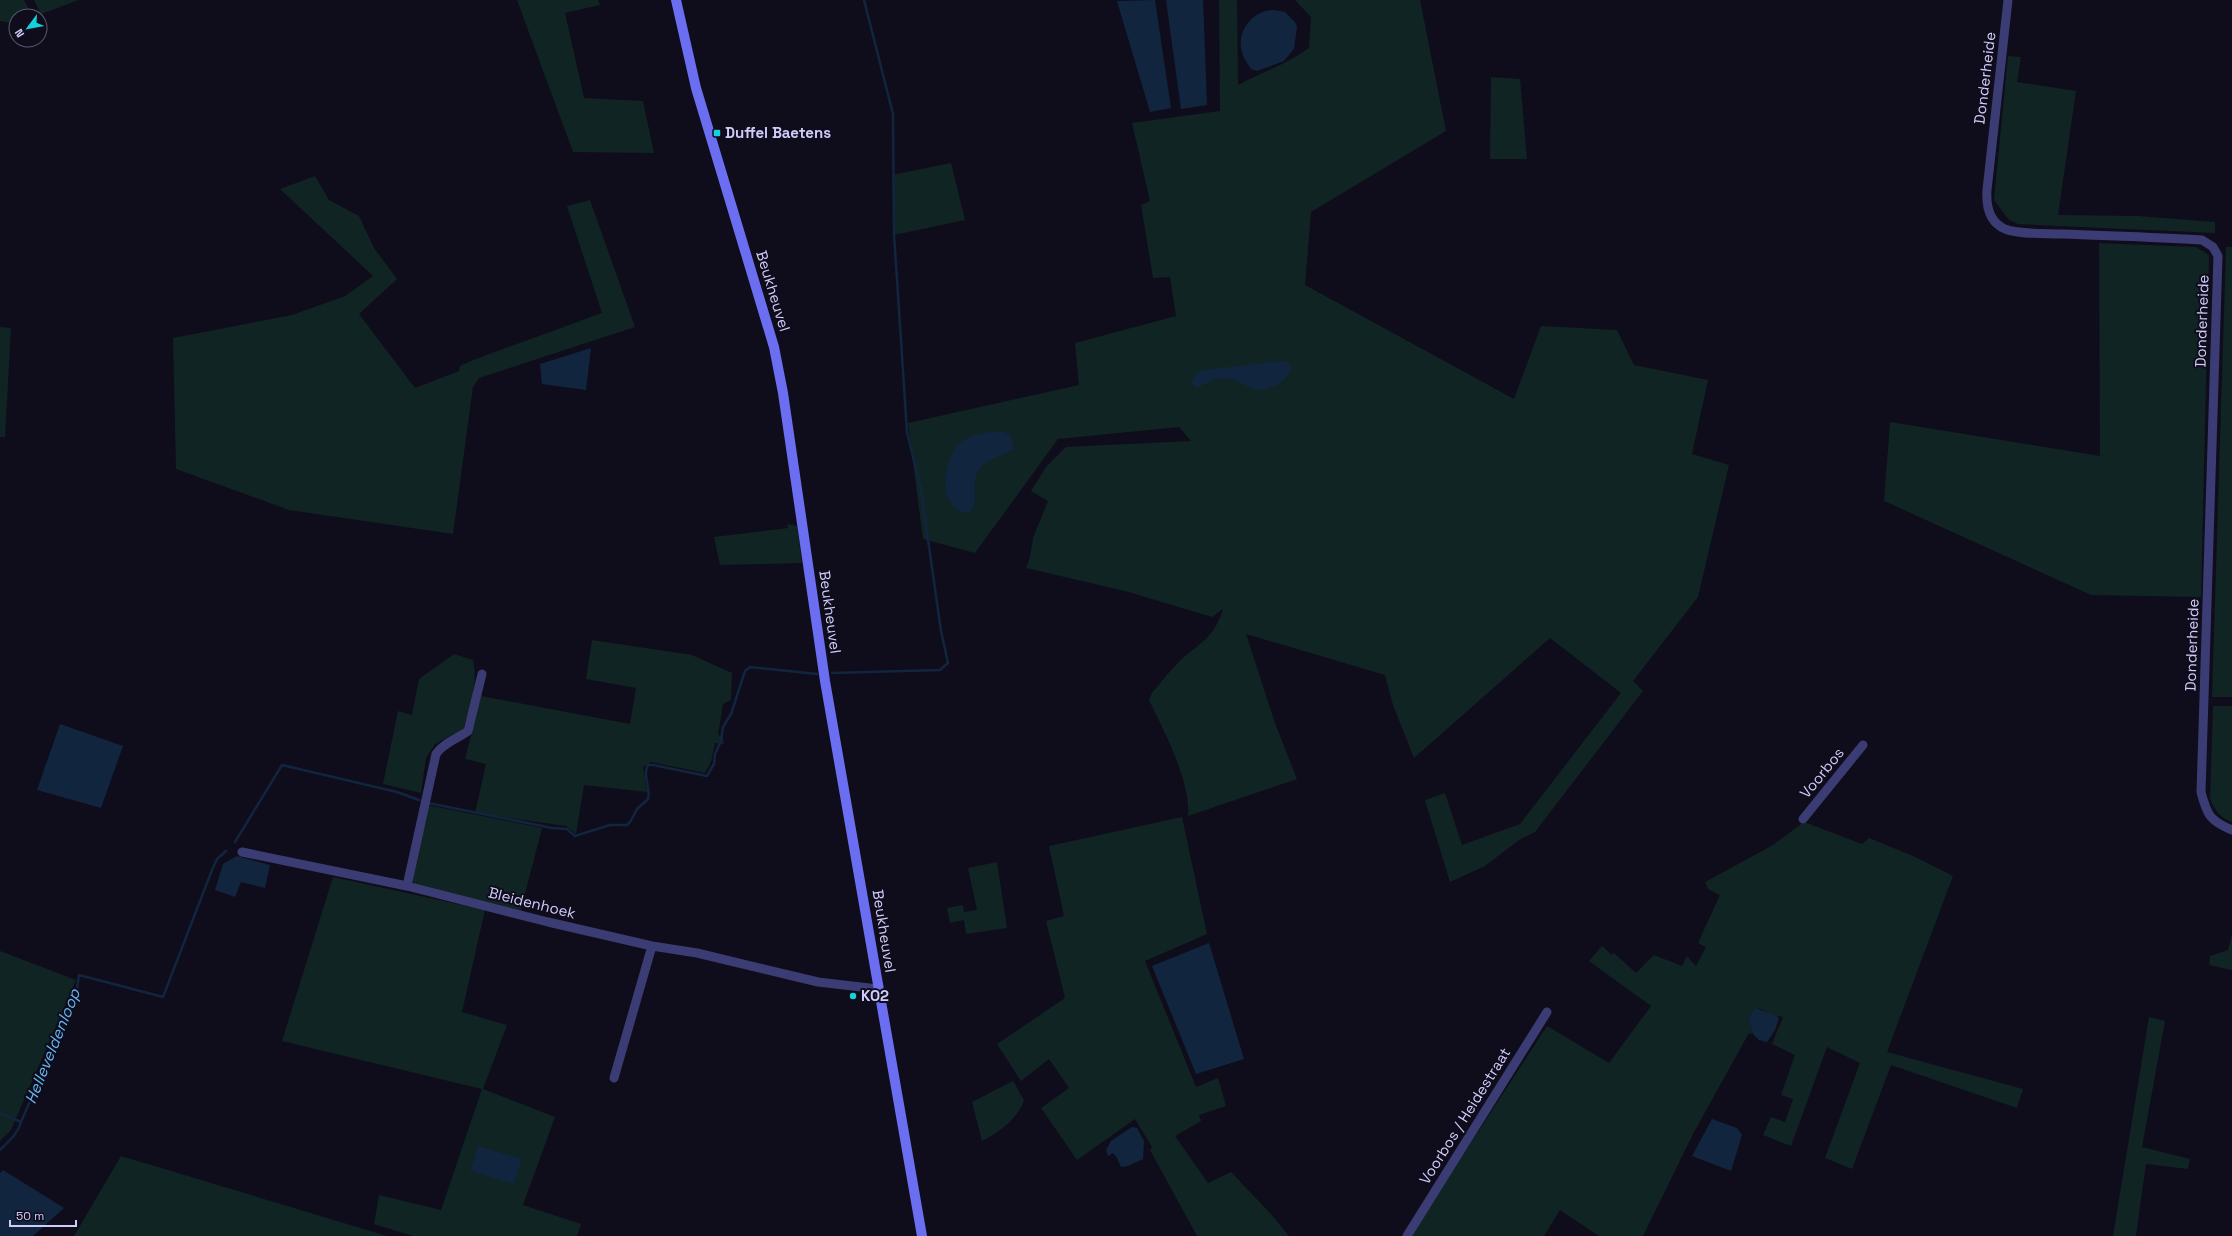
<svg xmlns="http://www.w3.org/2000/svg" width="2232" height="1236" viewBox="0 0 2232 1236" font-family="'Space Grotesk',sans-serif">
	<rect width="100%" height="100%" fill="#0f0d1b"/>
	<path fill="#102423" d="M0 0H24L32 16H16V24L0 21Z
		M34 0H79L41 14Z
		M517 0H598L600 5 565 13 584 98 643 101 654 153 573 152Z
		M1219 0H1237L1238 85C1263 72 1287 64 1309 48L1311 17 1295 0H1420L1446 131 1311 212 1305 285 1514 399 1541 326 1617 330 1634 365 1708 380 1692 454 1729 465 1698 597 1633 681 1643 691 1535 832 1519 840 1485 866 1450 882 1425 800 1445 793 1462 845 1520 824 1621 693 1550 638 1414 758 1393 705 1385 675 1246 634 1275 723 1297 779 1188 816C1191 782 1164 731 1149 700L1152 693C1162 681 1172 668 1183 658 1204 640 1214 637 1223 609L1212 617 1125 591 1026 568 1030 557 1033 538 1048 501 1031 491 1046 467 1066 447 1191 441 1179 427 1058 439 975 553 923 539 908 423 1079 385 1075 343 1176 316 1170 277 1153 278 1141 205 1150 201 1132 123 1220 111Z
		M2008 56 2021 57 2017 82 2076 91 2058 215 2138 216 2215 222V233L2018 224 2008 219 1994 200Z
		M1491 77 1520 79 1527 159H1490Z
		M951 163 965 220 894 235 892 175Z
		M315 176 329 200 359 216 374 248 397 279 359 314 415 388 459 371 460 366 473 360 602 313 567 206 590 200 635 327 479 378 473 387 453 534 289 510 176 469 173 338 292 315 345 296 373 276 280 189Z
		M2099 243 2196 247 2209 255 2201 597 2091 595 1884 501 1890 422 2100 456Z
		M2226 247H2232V697H2212Z
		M0 327 11 328 5 437H0Z
		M787 524 797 526 802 563 720 565 714 537 788 528Z
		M592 640 692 655 732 673 731 700 723 704 718 735 722 736 724 744 715 743 711 762 705 773 651 762 643 767 647 792 584 785 576 834 566 826 475 813 486 764 465 759 481 696 630 724 636 688 586 679Z
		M454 654 473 660C478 683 471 707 463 729L435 744 426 758 421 793 383 784 398 711 412 715 419 679Z
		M2213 706H2232V822C2220 818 2215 810 2210 799Z
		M427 805 542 828 520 913 415 885 411 878Z
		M1182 817 1207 934 1145 961 1196 1087 1218 1078 1226 1106 1199 1115 1201 1121 1175 1136 1208 1183 1231 1172 1270 1213 1289 1236H1197L1150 1150 1152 1147 1135 1119 1077 1160 1041 1108 1069 1088 1049 1059 1021 1081 997 1044 1065 998 1046 921 1064 916 1049 846Z
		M1804 822 1862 844 1869 838 1913 856 1953 876 1887 1052 2023 1089 2017 1108 1891 1065 1852 1169 1825 1158 1860 1063 1827 1047 1791 1146 1763 1135 1771 1117 1785 1122 1793 1099 1781 1095 1795 1055 1772 1044 1783 1017 1772 1015 1759 1008 1748 1018 1753 1034 1749 1033 1693 1134 1643 1236H1599L1560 1210 1544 1236H1410L1547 1026 1609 1063 1651 1006 1589 961 1602 946 1612 955 1614 953 1636 973 1654 955 1682 966 1687 956 1696 966 1706 947 1698 943 1720 895 1708 889 1705 882 1773 845Z
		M997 862 1007 928 966 934 964 920 950 923 947 908 963 905 964 912 977 910 968 868Z
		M333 877 485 910 462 1012 507 1025 483 1089 555 1117 523 1205 581 1224 577 1236H413L374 1224 379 1195 441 1210 482 1089 282 1041Z
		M2232 934V970L2209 965 2210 956 2228 950Z
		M0 951 76 980 11 1130 0 1141Z
		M2149 1017 2165 1021 2142 1147 2190 1159 2188 1169 2146 1164 2136 1236H2113Z
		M1013 1081 1024 1100C1018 1119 999 1132 982 1141L972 1102Z
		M121 1156 387 1236H74Z"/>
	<path fill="#12253f" d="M1155 0 1171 108 1150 112 1117 1Z
		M1166 0H1203L1207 105 1181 109Z
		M1274 10 1285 12 1295 22 1297 27 1294 49 1284 61 1257 71 1251 69C1248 64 1243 58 1242 52 1236 31 1253 10 1274 10Z
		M591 348 586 390 542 384 540 364Z
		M1283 361 1289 363 1291 368C1289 381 1267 393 1255 389 1245 387 1239 380 1229 379 1217 377 1207 383 1197 388L1191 383 1195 374 1203 370Z
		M1003 431 1011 436 1014 449C1004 455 988 459 981 467 968 482 981 498 970 513 937 514 941 461 959 444 970 434 988 432 1003 431Z
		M60 724 123 746 101 808 37 790Z
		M237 856 270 865 265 888 241 882 235 897 215 890 223 864Z
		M1209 943 1244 1059 1196 1074 1152 966Z
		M1756 1008 1777 1016 1779 1019 1775 1030 1767 1042 1759 1040 1753 1034 1748 1018Z
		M1712 1119 1737 1128 1742 1135 1731 1171 1692 1156Z
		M1132 1127 1137 1128 1144 1141 1143 1159 1128 1166 1121 1167 1117 1158 1113 1153 1108 1156 1106 1150 1111 1141Z
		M478 1146 522 1159 514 1184 470 1171Z
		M3 1170 64 1208 33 1236H0V1173Z"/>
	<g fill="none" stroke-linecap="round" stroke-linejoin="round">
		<path stroke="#12253f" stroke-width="2.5" d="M832 673 940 670 948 663 941 631 921 490 907 432 894 234 893 114 864 0
			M428 803 552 828 567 829 575 836 610 825H627L630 822 637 809 648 799C651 788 642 774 648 765H653L707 776 714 764 715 754 721 741 723 727 731 714 745 671 750 667 817 674
			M235 842 282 765 397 792 419 800
			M0 1113 21 1122 76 995 79 975 163 997 212 870 217 859 226 851
			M0 1150C9 1141 18 1134 21 1122"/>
		<path stroke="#3c3c75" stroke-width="9" d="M2008 0 1987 190C1986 205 1989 222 2005 229 2020 235 2047 233 2063 234 2110 236 2156 237 2202 240L2213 247 2218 256 2201 792C2207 815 2210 821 2232 830
			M1803 819 1863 745
			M242 852 407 886 548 922 652 946 697 953 818 982 878 989
			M407 886 436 754C443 743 457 739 468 731L482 674
			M614 1078 652 946
			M1407 1236 1547 1012"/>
		<path stroke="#6c6ef1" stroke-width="10" d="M676 0 696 88 774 347 783 393 825 681 922 1236"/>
	</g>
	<g fill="#16d0dc" stroke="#0f0d1b" stroke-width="1.5">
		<rect x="713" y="129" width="8" height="8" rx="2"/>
		<circle cx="853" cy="996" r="4"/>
	</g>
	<g text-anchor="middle" stroke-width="4" stroke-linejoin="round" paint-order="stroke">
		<g font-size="15" fill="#cfcbfa" stroke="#0f0d1b">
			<text transform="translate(1985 78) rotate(-83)" y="5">Donderheide</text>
			<text transform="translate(773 291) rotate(73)" y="5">Beukheuvel</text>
			<text transform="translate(2202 321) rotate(-88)" y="5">Donderheide</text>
			<text transform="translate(830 612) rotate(82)" y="5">Beukheuvel</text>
			<text transform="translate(2192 645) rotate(-88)" y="5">Donderheide</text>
			<text transform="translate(1822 773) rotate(-51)" y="5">Voorbos</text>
			<text transform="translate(532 903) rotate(14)" y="5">Bleidenhoek</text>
			<text transform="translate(884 931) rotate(81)" y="5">Beukheuvel</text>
			<text transform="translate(1465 1116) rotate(-58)" y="5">Voorbos / Heidestraat</text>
		</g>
		<g font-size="15" font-weight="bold" fill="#cfcbfa" stroke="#0f0d1b" text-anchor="start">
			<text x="725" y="138">Duffel Baetens</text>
			<text x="861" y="1001">KO2</text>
		</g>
		<g font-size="16" font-style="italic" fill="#64b4f0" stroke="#0f0d1b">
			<text transform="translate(52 1046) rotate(-68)" y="6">Helleveldenloop</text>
		</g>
	</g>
	<g transform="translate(28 28) rotate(238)"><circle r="19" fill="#0f0d1b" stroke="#5c5974"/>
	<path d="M0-3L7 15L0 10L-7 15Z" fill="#16d0dc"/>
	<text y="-6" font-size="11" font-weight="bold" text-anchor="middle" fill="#cfcbfa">N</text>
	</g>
	<path d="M10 1220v6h66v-6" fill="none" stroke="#cfcbfa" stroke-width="2"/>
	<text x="16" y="1220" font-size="12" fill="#cfcbfa" stroke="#0f0d1b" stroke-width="3" paint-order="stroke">50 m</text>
</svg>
